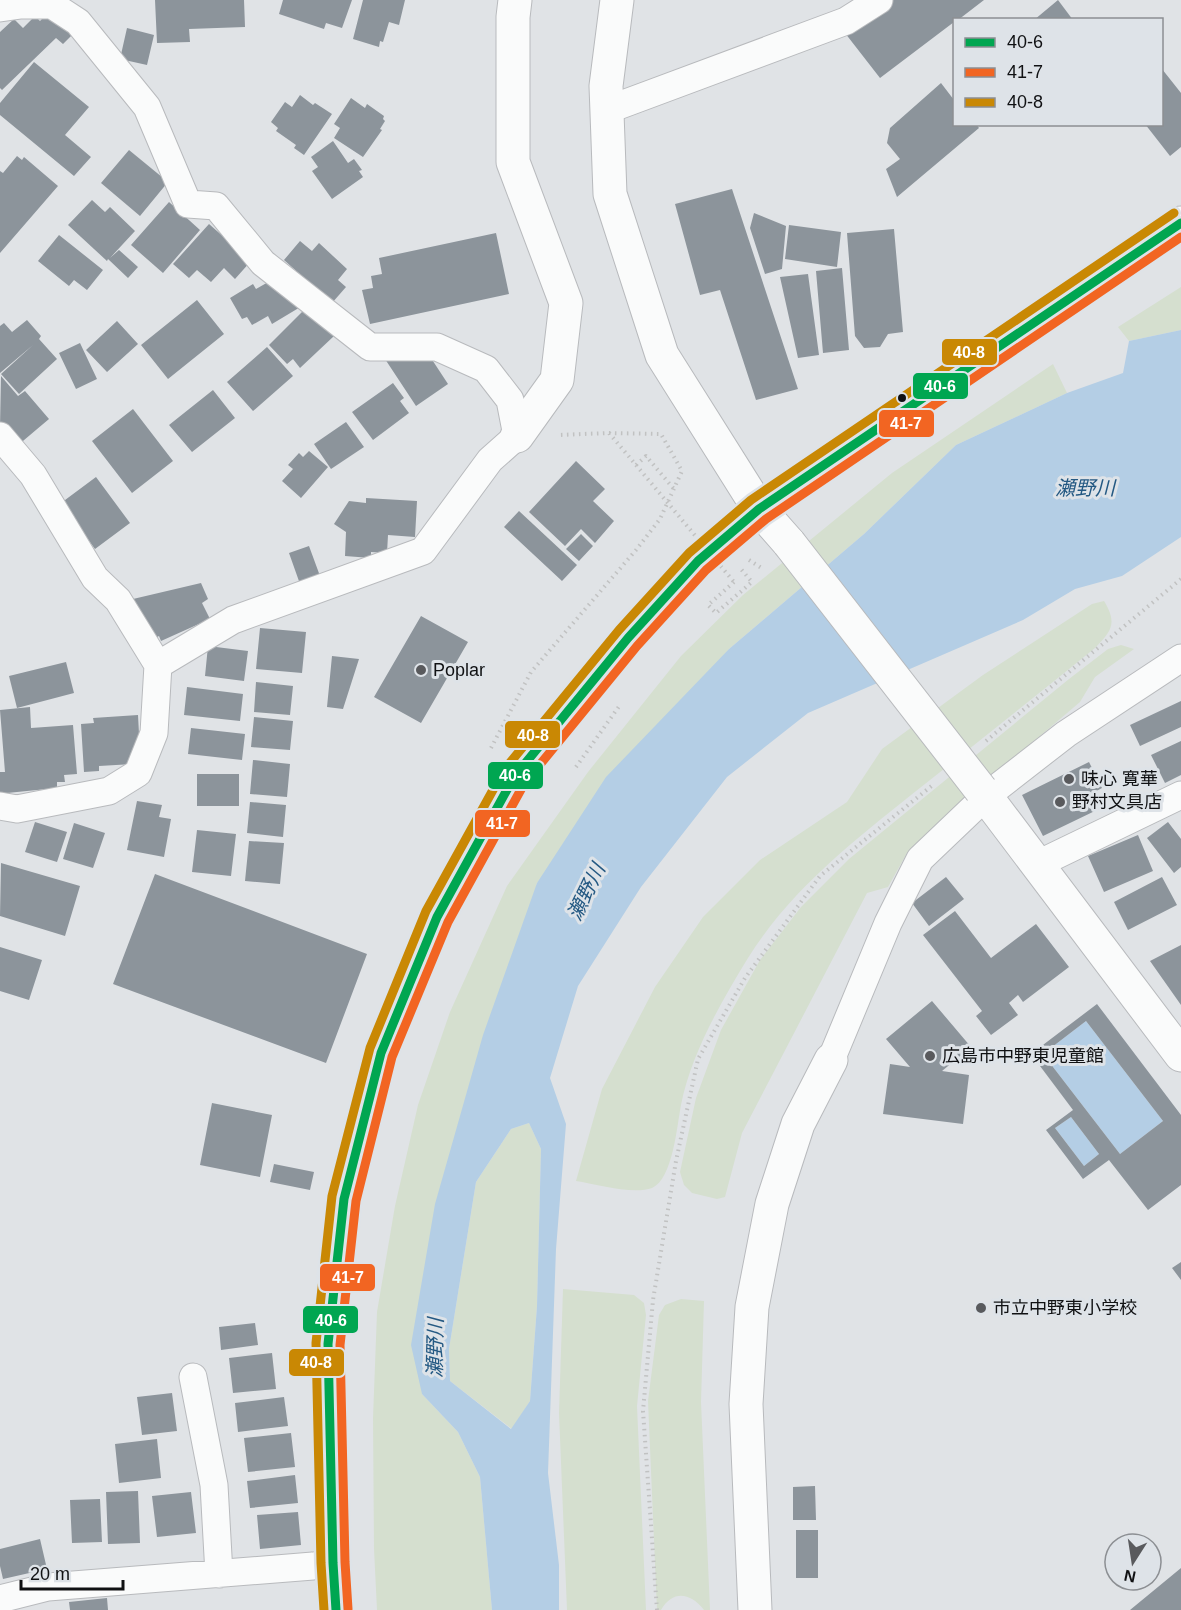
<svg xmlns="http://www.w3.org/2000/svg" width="1181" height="1610" viewBox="0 0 1181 1610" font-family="Arial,'Noto Sans JP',sans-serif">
	<rect width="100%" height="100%" fill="#e0e3e6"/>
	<path fill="#d5dfcf" d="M1181 287V330L1129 341 1118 327Z
		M1053 364 1067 393 956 445 864 534 729 649 537 883 422 1394 458 1432 480 1477 492 1610H377L374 1549 373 1418 377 1312 395 1206 418 1105 450 1012 507 886 588 772 681 656 743 595 892 473Z
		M1104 601C1118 624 1111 631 1095 648 1038 694 982 739 925 784 861 835 792 887 748 958 721 1002 691 1054 681 1105 677 1125 673 1179 652 1188 633 1195 596 1184 576 1181L602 1089 655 987 703 917 760 860 847 802 882 749 983 675 1092 604Z
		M1121 645 1134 649 1095 677 1080 702 939 822 907 853 888 887 867 893 742 1133 725 1197 717 1199 692 1193 684 1185 680 1172 696 1098 721 1030 760 960 801 907 849 859 1069 679 1108 649Z
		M529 1123 541 1149 537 1306 530 1401 512 1429 450 1381 449 1349 476 1182 511 1129Z
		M563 1289 634 1295 644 1303 646 1315 637 1406 646 1610H567L559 1413Z
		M681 1299 704 1301 701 1402 710 1610H704C691 1593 673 1589 661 1610H657L648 1401 659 1315 665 1305Z"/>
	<path fill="#b4cee5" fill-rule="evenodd" d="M1181 330V537L1122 576 1075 589 1023 620 808 713 727 777 641 887 578 986 550 1078 566 1124 556 1249 548 1473 559 1565V1610H492L480 1477 458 1432 422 1394 411 1345 435 1204 483 1035 537 883 606 777 729 649 864 534 956 445 1067 393 1123 373 1129 341ZM529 1123 541 1149 537 1306 530 1401 511 1429 450 1381 449 1349 476 1182 511 1129Z
		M1086 1021 1163 1121 1120 1154 1043 1054Z
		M1071 1117 1099 1154 1084 1166 1055 1128Z"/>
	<path fill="#8c949b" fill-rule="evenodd" d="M155 0H244L245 27 189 29 190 42 157 43Z
		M283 0H352L342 28 326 23 324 29 279 14Z
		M363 0H405L399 25 389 22 383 42 380 41 379 47 353 39Z
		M889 0H984L958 20H954V22L880 78 845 33Z
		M1058 0 1073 20H1034Z
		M48 13 78 29 63 44 56 38 2 90 0 88V32L14 19 23 28 35 16 40 21Z
		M127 28 154 35 147 65 120 59Z
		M34 62 89 107 65 135 91 157 74 176 0 115V103Z
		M1162 69 1181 93V147L1170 156 1145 124H1162Z
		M941 83 954 100V124H976L979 128 897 197 886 169 900 159 887 143 890 128Z
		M300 95 313 105 315 103 332 114 304 155 294 148 296 145 276 131 278 128 271 122 285 102 292 107Z
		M351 98 365 108 367 104 384 116 383 119 385 121 380 129 382 130 363 157 334 138 340 128 334 124Z
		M333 141 348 163 354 159 362 170 359 171 363 177 332 199 312 171 318 167 311 157Z
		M129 150 168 182 140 216 101 183Z
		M17 156 22 160 24 157 58 186 0 253V171L3 173Z
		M732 189 798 389 756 400 720 290 700 295 675 204Z
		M92 200 105 212 110 207 135 231 110 258 119 250 138 267 128 278 108 259 107 261 68 225Z
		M169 202 200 230 163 273 131 245Z
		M754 213 786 226 782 269 765 274 750 228Z
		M209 224 251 261 235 279 224 268 211 282 197 270 189 278 173 264Z
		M789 225 841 232 837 267 785 259Z
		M894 229 903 332 888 334 880 347 864 348 855 336 847 233Z
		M496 233 509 294 370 324 362 290 373 288 371 276 382 274 379 258Z
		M59 235 103 270 87 290 74 280 69 286 38 261Z
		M300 241 312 251 319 243 347 269 338 280 346 287 332 303 284 260Z
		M842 268 849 350 823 353 816 271Z
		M808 274 819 355 798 358 780 277Z
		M277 277 302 306 272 324 268 316 252 325 247 317 242 319 230 298 253 284 256 289Z
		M197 300 224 334 168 379 141 345Z
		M307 307 334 336 300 368 293 359 287 364 269 345Z
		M27 320 41 336 39 339 57 359 19 394 1 374 33 345 0 373V326L4 323 12 332Z
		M117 321 138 344 107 372 86 350Z
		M80 343 97 379 76 389 59 353Z
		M267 347 293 376 253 411 227 382Z
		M427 352 448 384 416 406 385 359Z
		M1 376 18 396 25 391 49 419 17 446 0 427Z
		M393 383 404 398 400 401 409 413 373 440 352 412Z
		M213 390 235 418 192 452 169 425Z
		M133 409 173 461 132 493 92 441Z
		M346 422 364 447 331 469 314 444Z
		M309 451 328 467 301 498 282 481 293 469 288 465 299 453 303 457Z
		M576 461 605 489 593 501 614 521 595 543 581 529 565 546 529 512Z
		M96 477 130 523 95 549 61 503Z
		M366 498 417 501 415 537 388 535 387 553 371 552V558L345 556 346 532 334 524 349 501 366 503Z
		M519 511 577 565 562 581 504 527Z
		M581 534 593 546 579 561 566 549Z
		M309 546 320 576 300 584 289 553Z
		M201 583 208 599 202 603 210 619 161 641 159 636 152 640 133 599Z
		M421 616 468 642 421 723 374 697Z
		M260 628 306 632 302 673 256 669Z
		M208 646 248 651 244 681 205 676Z
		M332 656 359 659 343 709 327 707Z
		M66 662 74 693 17 708 9 676Z
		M256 682 293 686 290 715 254 712Z
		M187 687 243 694 240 721 184 715Z
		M1181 701V727L1140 746 1130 725Z
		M30 707 31 728 73 725 77 774 64 775 65 782H57V788L7 793V798H0V772H5L0 710Z
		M138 715 140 753 133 764 99 766V771L84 772 81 724 94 723 93 718Z
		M254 717 293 721 290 750 251 747Z
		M191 728 245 734 242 760 188 754Z
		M1181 741V775L1165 783 1151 755Z
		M253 760 290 764 287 797 250 794Z
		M1089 762 1102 788 1091 794 1099 809 1043 836 1022 795Z
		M197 774H239V806H197Z
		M137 801 162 805 159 817 171 819 164 857 127 850Z
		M250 802 286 805 283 837 247 833Z
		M35 822 67 832 57 862 25 852Z
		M1168 822 1181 839V867L1174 873 1147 838Z
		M74 823 105 833 93 868 63 859Z
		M197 830 236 834 231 876 192 872Z
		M1138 835 1153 871 1104 892 1088 856Z
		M249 841 284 843 280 884 245 881Z
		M1 863 80 886 65 936 0 916Z
		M155 874 367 954 326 1063 113 984Z
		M946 877 964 899 929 926 912 903Z
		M1162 877 1177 905 1128 930 1114 902Z
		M955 911 991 958 1036 924 1069 967 1023 1002 1018 995 1009 1003 1018 1015 991 1035 976 1016 982 1011 923 935Z
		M1181 945V1005L1150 961Z
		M0 947 42 960 29 1000 0 991Z
		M932 1001 971 1047 942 1071 969 1075 963 1124 883 1114 890 1064 910 1067 886 1039Z
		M1097 1004 1181 1115V1185L1148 1210 1109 1160 1083 1179 1046 1130 1073 1110 1031 1054ZM1086 1021 1163 1121 1120 1154 1043 1054ZM1071 1117 1099 1154 1084 1166 1055 1128Z
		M212 1103 272 1115 260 1177 200 1165Z
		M274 1164 314 1172 310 1190 270 1182Z
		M1181 1262V1280L1172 1268Z
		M255 1323 258 1345 221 1350 219 1327Z
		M272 1353 276 1389 233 1393 229 1358Z
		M172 1393 177 1431 142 1435 137 1397Z
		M284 1397 288 1426 238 1432 235 1403Z
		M291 1433 295 1467 248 1472 244 1438Z
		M157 1439 161 1478 119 1483 115 1444Z
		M295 1475 298 1503 250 1508 247 1481Z
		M815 1486 816 1520H793V1487Z
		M138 1491 140 1543 108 1544 106 1492Z
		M191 1492 196 1533 157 1537 152 1496Z
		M100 1499 102 1542 72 1543 70 1500Z
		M298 1512 301 1545 260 1549 257 1515Z
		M796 1530H818V1578H796Z
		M40 1539 47 1569 3 1579 0 1566V1549Z
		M1181 1568V1610H1130Z
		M107 1598 108 1610H70L69 1602Z"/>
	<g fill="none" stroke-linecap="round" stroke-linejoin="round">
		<defs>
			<path id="minor" d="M0 8 21 5H52L78 22 147 107 188 204 216 206 263 263 370 347H437L486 369 510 400 517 436 490 460 423 551 233 620 158 665
				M607 110 846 21 879 0
				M0 436 33 475 95 578 118 600 158 665 154 733 138 773 109 791 17 809 0 806
				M1036 865 1181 795
				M831 1060 888 923 920 859 985 797 1066 734 1181 658
				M193 1377 214 1485 219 1574
				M0 1599 48 1587 313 1566 333 1563"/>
			<path id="tertiary" d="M515 0 513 17V162L566 303 557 380 517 436
				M617 0 606 86 610 194 662 355 759 509 789 543
				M981 790 1181 1055
				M755 1610 746 1404 752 1307 772 1204 798 1124 831 1060"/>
			<path id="trunk" d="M336 1610 333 1563 328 1344 344 1199 381 1053 437 917 514 777 628 638 698 561 759 509 1181 223"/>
		</defs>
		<use href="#minor" stroke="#b8babd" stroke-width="29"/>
		<use href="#tertiary" stroke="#b8babd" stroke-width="35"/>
		<use href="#trunk" stroke="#b8babd" stroke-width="35"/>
		<path stroke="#c1c2c2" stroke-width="4" stroke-dasharray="1.5 4.5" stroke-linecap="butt" d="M609 433 636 465 646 456 674 489
			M749 560 763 569
			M734 582 708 605 716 613 752 582 740 568
			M986 741 1181 579
			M491 748 531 672 636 550 660 519 682 471 661 434 608 433 558 435
			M576 767 620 705
			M657 1610 643 1411 653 1300 676 1161 698 1059 745 978 820 876 934 784"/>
		<use href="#minor" stroke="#fafbfb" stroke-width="27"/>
		<use href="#tertiary" stroke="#fafbfb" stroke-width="33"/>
		<use href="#trunk" stroke="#fafbfb" stroke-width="33"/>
		<defs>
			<path id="tertiary-bridge" d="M789 543 981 790"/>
		</defs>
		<use href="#tertiary-bridge" stroke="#b8babd" stroke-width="35" stroke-linecap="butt"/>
		<path stroke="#c1c2c2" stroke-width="4" stroke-dasharray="1.5 4.5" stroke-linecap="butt" d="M636 465 734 582"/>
		<use href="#tertiary-bridge" stroke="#fafbfb" stroke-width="33"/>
		<defs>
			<path id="bus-1" d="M336 1610 333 1563 328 1344 344 1199 381 1053 437 917 514 777 628 638 698 561 759 509 1181 223"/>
			<path id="bus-2" d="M348 1609 345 1562 340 1345 356 1201 392 1057 448 922 524 784 637 646 706 570 766 519 1181 237"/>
			<path id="bus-3" d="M324 1610 321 1563 316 1343 332 1196 370 1048 426 911 504 770 619 630 689 553 751 500 1174 213"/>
		</defs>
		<use href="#bus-1" stroke="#dee3e8" stroke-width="14"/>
		<use href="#bus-2" stroke="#dee3e8" stroke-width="14"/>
		<use href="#bus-3" stroke="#dee3e8" stroke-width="14"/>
		<use href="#bus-1" stroke="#00a651" stroke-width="9"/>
		<use href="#bus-2" stroke="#f26522" stroke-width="9"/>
		<use href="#bus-3" stroke="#c98804" stroke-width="9"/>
	</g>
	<circle fill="#101113" stroke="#dee3e8" stroke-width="2" cx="902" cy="398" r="5"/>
	<g fill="#595a5d" stroke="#dee3e8" stroke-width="2">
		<circle cx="421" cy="670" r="6"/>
		<circle cx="1069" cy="779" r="6"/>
		<circle cx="1060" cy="802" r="6"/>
		<circle cx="930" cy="1056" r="6"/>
		<circle cx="981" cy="1308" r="6"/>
	</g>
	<g text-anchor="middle" stroke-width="6" stroke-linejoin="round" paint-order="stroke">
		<g font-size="18" fill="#101113" stroke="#dee3e8" text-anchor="start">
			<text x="433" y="676">Poplar</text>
			<text x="1081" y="785">味心 寛華</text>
			<text x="1072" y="808">野村文具店</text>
			<text x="942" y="1062">広島市中野東児童館</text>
			<text x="993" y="1314">市立中野東小学校</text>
		</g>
		<g font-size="20" font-style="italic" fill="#245983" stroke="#dee3e8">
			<text x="1085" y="495">瀬野川</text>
			<text transform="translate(586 892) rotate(-64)" y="7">瀬野川</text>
			<text transform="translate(435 1348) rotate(-89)" y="7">瀬野川</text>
		</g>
	</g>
	<g stroke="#dee3e8" stroke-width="2">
		<rect x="941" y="338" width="57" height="28" rx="6" fill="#c98804"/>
		<rect x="912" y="372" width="57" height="28" rx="6" fill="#00a651"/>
		<rect x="878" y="409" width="57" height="29" rx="6" fill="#f26522"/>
		<rect x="504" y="720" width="57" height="29" rx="6" fill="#c98804"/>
		<rect x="487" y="761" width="57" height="29" rx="6" fill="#00a651"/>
		<rect x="474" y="809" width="57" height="29" rx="6" fill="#f26522"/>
		<rect x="319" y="1263" width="57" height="29" rx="6" fill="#f26522"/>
		<rect x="302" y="1305" width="57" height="29" rx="6" fill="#00a651"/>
		<rect x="288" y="1348" width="57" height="29" rx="6" fill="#c98804"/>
	</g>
	<g font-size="16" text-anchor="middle" font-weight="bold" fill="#fff">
		<text x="969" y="358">40-8</text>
		<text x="940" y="392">40-6</text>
		<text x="906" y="429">41-7</text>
		<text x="533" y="741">40-8</text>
		<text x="515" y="781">40-6</text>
		<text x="502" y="829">41-7</text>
		<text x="348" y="1283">41-7</text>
		<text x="331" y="1326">40-6</text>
		<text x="316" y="1368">40-8</text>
	</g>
	<rect x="953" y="18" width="210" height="108" fill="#dee3e8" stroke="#8c8f93" stroke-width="1.5"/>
	<rect x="965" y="38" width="30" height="9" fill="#00a651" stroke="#8c8f93" stroke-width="1.5"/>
	<text x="1007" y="48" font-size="18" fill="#101113">40-6</text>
	<rect x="965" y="68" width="30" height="9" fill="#f26522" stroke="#8c8f93" stroke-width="1.5"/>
	<text x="1007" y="78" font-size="18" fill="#101113">41-7</text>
	<rect x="965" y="98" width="30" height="9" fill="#c98804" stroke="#8c8f93" stroke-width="1.5"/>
	<text x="1007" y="108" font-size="18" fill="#101113">40-8</text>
	<g transform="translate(1133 1562) rotate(192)"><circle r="28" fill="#dee3e8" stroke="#8c8f93" stroke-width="1.5"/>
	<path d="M0-4.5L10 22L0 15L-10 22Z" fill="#595a5d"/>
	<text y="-9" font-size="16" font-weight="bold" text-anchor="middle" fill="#101113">N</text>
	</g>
	<path d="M21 1580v9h102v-9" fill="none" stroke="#101113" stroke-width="3"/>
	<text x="30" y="1580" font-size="18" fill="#101113" stroke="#dee3e8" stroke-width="4.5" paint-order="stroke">20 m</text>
</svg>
